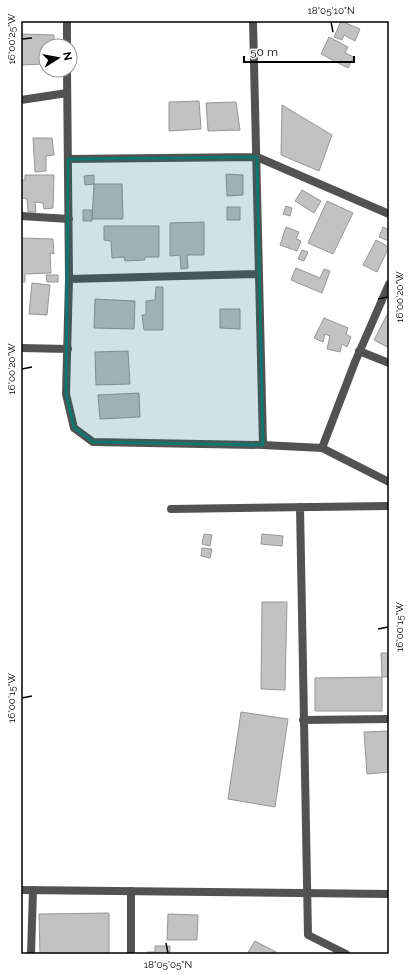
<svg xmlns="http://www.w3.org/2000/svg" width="410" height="975" viewBox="0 0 410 975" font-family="Raleway,sans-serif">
	<rect width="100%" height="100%" fill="#fff"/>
	<path fill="#c2c2c2" stroke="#969696" d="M341 21 360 29 355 41 344 35 342 40 334 37Z
		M21 34 54 35V46H46V64L21 65Z
		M329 37 348 47 345 53 354 57 348 68 321 54Z
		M199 101 201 129 169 131V102Z
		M236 102 240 130 208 131 206 103Z
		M282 105 332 135 319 171 281 155Z
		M33 138H52L54 155 46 156V171L35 172Z
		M226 174 243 175V195L227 196Z
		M25 175H54L53 208 44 209 43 203 35 202 36 212H28L27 199 21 198V180H25Z
		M94 175V184L85 185 84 176Z
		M94 184H122L123 219H92Z
		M302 190 321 201 314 213 295 201Z
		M327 201 353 213 333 254 308 243Z
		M286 206 292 208 290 216 283 214Z
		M227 207H240V220H227Z
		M83 210H92V221H83Z
		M204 222V255H187L188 268 181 269 180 255 170 256V223Z
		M104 226H159V257H145V260L125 261 124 257 112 258 111 241 104 240Z
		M286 227 299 232 296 239 301 241 297 251 280 245Z
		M383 227 389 230V241L379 237Z
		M21 238 53 239 54 254 50 253 51 273 25 274V282H21Z
		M376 240 389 247 377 272 363 265Z
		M302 250 308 252 304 261 298 259Z
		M296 268 320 278 324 269 330 271 322 293 291 280Z
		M46 275H58V282H47Z
		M32 283 50 285 47 315 29 314Z
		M156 287H163V330H144L142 315H146V301L155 300Z
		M95 299 135 301 134 329 94 328Z
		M220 309H240V329L220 328Z
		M389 311V348L374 340Z
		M324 318 348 328 346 334 351 337 347 347 342 344 340 352 327 349 330 336 325 334 323 342 314 338Z
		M128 351 130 384 96 385 95 352Z
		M139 393 140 417 100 419 98 395Z
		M204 534 212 535 210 546 202 544Z
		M262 534 283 536 282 546 261 544Z
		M202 548 212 549 210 558 201 556Z
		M262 602H287L285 690 261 689Z
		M381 653H389V677H382Z
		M382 677V711H315V678Z
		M241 712 288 719 275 807 228 799Z
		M389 731V772L367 774 364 732Z
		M109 913V954H40L39 914Z
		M168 914 198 915 197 940H167Z
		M255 941 276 952 275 954H247Z
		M155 946H170V954H147V952H155Z"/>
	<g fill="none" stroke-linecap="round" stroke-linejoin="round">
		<path stroke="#525252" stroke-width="8" d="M67 21V46
			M253 21 263 445 322 448 389 482
			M67 70 69 279 66 394 74 428 93 442 263 445
			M21 100 67 93
			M68 159 257 157 389 214
			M21 216 69 219
			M69 279 259 274
			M21 348 68 349
			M359 351 389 363
			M322 448 355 362 389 284
			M300 507 308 935 346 954
			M171 509 389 506
			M303 720 389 719
			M31 954 33 890
			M131 954V891"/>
		<path stroke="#525252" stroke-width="8" d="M21 890 389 894"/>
	</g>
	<path fill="#0f766e" fill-opacity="0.2" stroke="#0f766e" stroke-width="3" stroke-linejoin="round" d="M257 157 263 445 93 442 74 428 66 394 68 159Z"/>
	<path fill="none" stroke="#000" stroke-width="1.5" d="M331 22 333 32M22 39 32 38M378 299 388 297M22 369 32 367M378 629 388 627M22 698 32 696M166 943 168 953"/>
	<rect width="410" height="975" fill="none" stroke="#ffffff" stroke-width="44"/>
	<g transform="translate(58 58) rotate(79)"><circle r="19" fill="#ffffff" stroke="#999999"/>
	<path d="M0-3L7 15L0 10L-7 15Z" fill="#000000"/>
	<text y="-6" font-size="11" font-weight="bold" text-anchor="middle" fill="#000000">N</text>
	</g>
	<path d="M244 56v6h110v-6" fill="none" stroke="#000000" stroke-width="2"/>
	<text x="250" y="56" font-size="12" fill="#000000" stroke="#ffffff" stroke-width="3" paint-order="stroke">50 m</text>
	<rect x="22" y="22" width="366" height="931" fill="none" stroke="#000" stroke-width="1.5"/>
	<g font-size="10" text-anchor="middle" fill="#000">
		<text x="331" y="14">18°05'10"N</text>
		<text transform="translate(11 39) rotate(-90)" y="4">16°00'25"W</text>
		<text transform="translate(399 297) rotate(-90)" y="4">16°00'20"W</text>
		<text transform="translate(11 369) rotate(-90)" y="4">16°00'20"W</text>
		<text transform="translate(399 627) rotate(-90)" y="4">16°00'15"W</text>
		<text transform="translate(11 698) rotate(-90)" y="4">16°00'15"W</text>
		<text x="168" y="968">18°05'05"N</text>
	</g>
</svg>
